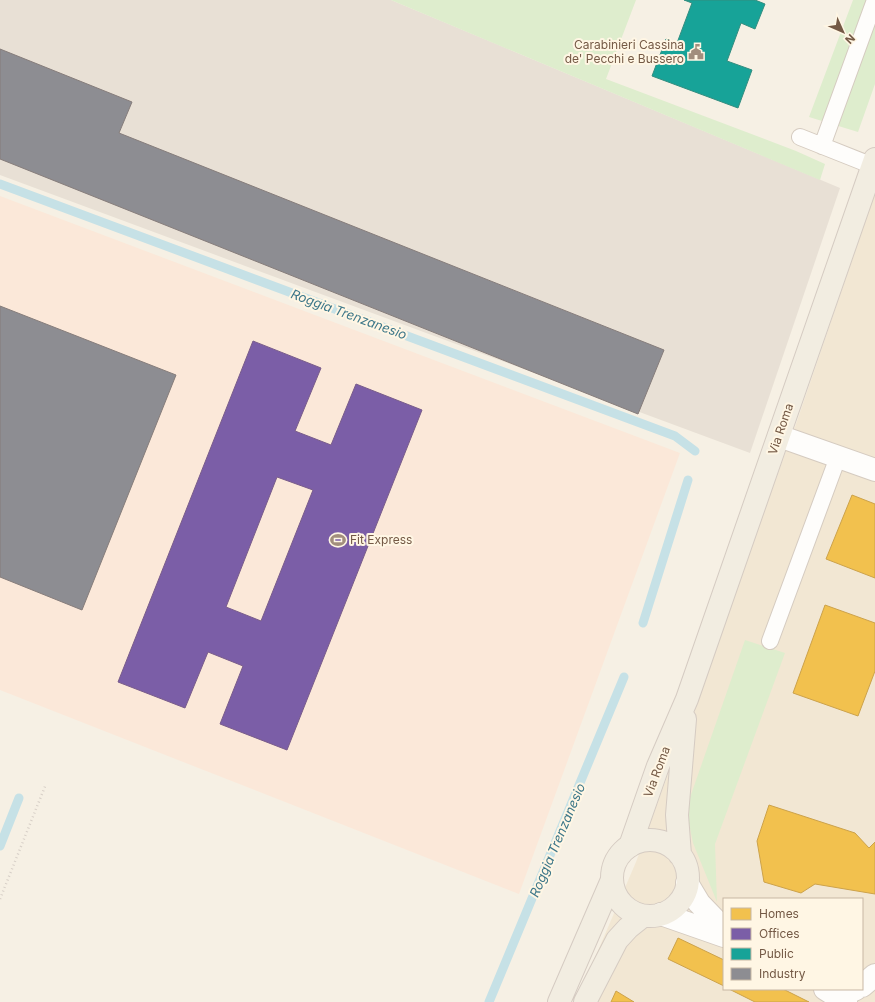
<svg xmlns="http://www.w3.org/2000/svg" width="875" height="1002" viewBox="0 0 875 1002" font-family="Inter,sans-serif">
	<rect width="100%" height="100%" fill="#f6f0e4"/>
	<path fill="#f2e7d3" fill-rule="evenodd" d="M875 193V1002H576L636 862 796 424ZM724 899H862V989H724Z"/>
	<path fill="#fbe8d9" d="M0 196 680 453 519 894 0 690Z"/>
	<path fill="#e8e0d5" d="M0 0H391L840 188 750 453 0 175Z"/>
	<path fill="#deedcd" d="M391 0H636L606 79 796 151 825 164 820 180Z
		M853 0H875V84L858 132 809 117Z
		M745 640 785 653 715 844 717 902 693 843 686 809Z"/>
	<path fill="#f2c14e" stroke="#cca24b" d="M852 495 875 504V578L826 559Z
		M825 605 875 623V671L858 716 793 693Z
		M769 805 855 833 869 848 875 842V894L815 884 801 893 764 882 757 841Z
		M678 938 724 960V986L668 959Z
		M729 989H783L809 1002H755Z
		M616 991 634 1002H611Z"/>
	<path fill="#7b5ea7" stroke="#795c8a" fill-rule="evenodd" d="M253 341 321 368 295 431 331 445 356 384 422 410 287 750 220 724 243 666 208 652 185 708 118 682ZM277 477 313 490 261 621 226 607Z"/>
	<path fill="#17a398" stroke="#338d7f" d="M684 0H755L765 4 755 29 741 23 727 61 752 70 738 108 652 76 666 39 677 43 692 3Z"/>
	<path fill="#8d8d92" stroke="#867d7b" d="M0 49 132 102 119 133 664 350 638 414 0 159Z
		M0 306 176 375 82 610 0 577Z"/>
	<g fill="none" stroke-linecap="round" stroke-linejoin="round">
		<path stroke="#c6e1e6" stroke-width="9" d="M0 184 675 436 695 451
			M643 623 688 480
			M0 846 19 798
			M489 1002 624 677"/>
		<defs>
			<path id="service" d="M800 137 873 166
				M822 146 875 0
				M770 641 838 457"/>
			<path id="minor" d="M779 436 875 470
				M862 986 875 975
				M839 997 856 989"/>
			<path id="tertiary" d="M687 883 699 903 724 929
				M661 914 724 936
				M825 989 846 1002"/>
			<path id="primary" d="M612 878a38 38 0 1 1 76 0a38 38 0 1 1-76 0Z
				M630 846 658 766 687 699 875 159
				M680 855 677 815 685 719
				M559 1002 611 882
				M585 1002 617 940 628 928 643 916"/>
		</defs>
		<use href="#service" stroke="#d5cbc0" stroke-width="18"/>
		<use href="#minor" stroke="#d5cbc0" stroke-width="24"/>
		<use href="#tertiary" stroke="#d5cbc0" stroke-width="24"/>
		<use href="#primary" stroke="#d5cbc2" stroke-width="24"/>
		<path stroke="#d7cfc7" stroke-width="2.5" stroke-dasharray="1 3" stroke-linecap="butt" d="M0 899 46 784"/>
		<use href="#service" stroke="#fefdfb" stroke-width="16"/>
		<use href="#minor" stroke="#fefdfb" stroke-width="22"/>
		<use href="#tertiary" stroke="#fefdfb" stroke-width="22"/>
		<use href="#primary" stroke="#f2ede1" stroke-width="22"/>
	</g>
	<defs>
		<symbol id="civic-bare" viewBox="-9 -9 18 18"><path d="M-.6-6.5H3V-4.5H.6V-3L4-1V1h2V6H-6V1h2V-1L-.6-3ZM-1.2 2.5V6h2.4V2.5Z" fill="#a28e7d" stroke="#fff6e4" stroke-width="2.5" paint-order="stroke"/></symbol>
		<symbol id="stadium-bare" viewBox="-9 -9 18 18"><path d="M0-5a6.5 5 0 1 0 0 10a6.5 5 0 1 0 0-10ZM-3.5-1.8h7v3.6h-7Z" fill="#a28e7d" stroke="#fff6e4" stroke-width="2.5" paint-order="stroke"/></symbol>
	</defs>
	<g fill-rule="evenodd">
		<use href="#civic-bare" x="685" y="41" width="22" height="22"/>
		<use href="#stadium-bare" x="327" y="529" width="22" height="22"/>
	</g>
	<g text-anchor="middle" stroke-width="4" stroke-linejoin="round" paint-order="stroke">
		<g font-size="12" fill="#745945" stroke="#fff6e4" text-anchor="end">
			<text x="684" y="49">Carabinieri Cassina<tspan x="684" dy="14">de' Pecchi e Bussero</tspan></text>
			<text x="350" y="544" text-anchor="start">Fit Express</text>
		</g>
		<g font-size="12" fill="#745945" stroke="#fff6e4">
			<text transform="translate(781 429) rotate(-71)" y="4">Via Roma</text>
			<text transform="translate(657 772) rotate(-69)" y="4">Via Roma</text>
		</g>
		<g font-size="13" font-style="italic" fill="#3d7789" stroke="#fff6e4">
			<text transform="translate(349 314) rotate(20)" y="5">Roggia Trenzanesio</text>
			<text transform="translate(557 840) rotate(-67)" y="5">Roggia Trenzanesio</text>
		</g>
	</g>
	<rect x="723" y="898" width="140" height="92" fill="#fff6e4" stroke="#c7b7a4"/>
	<rect x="731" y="908" width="20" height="12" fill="#f2c14e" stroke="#c7b7a4"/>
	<text x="759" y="918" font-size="12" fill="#745945">Homes</text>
	<rect x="731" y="928" width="20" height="12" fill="#7b5ea7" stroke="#c7b7a4"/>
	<text x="759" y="938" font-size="12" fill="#745945">Offices</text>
	<rect x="731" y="948" width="20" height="12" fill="#17a398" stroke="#c7b7a4"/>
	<text x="759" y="958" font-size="12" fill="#745945">Public</text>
	<rect x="731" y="968" width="20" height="12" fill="#8d8d92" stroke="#c7b7a4"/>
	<text x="759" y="978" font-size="12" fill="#745945">Industry</text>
	<g transform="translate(843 32) rotate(135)" stroke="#fff6e4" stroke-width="3" paint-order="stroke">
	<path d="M0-3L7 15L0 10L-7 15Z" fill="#745945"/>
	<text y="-6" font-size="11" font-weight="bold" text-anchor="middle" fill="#745945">N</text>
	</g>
</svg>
